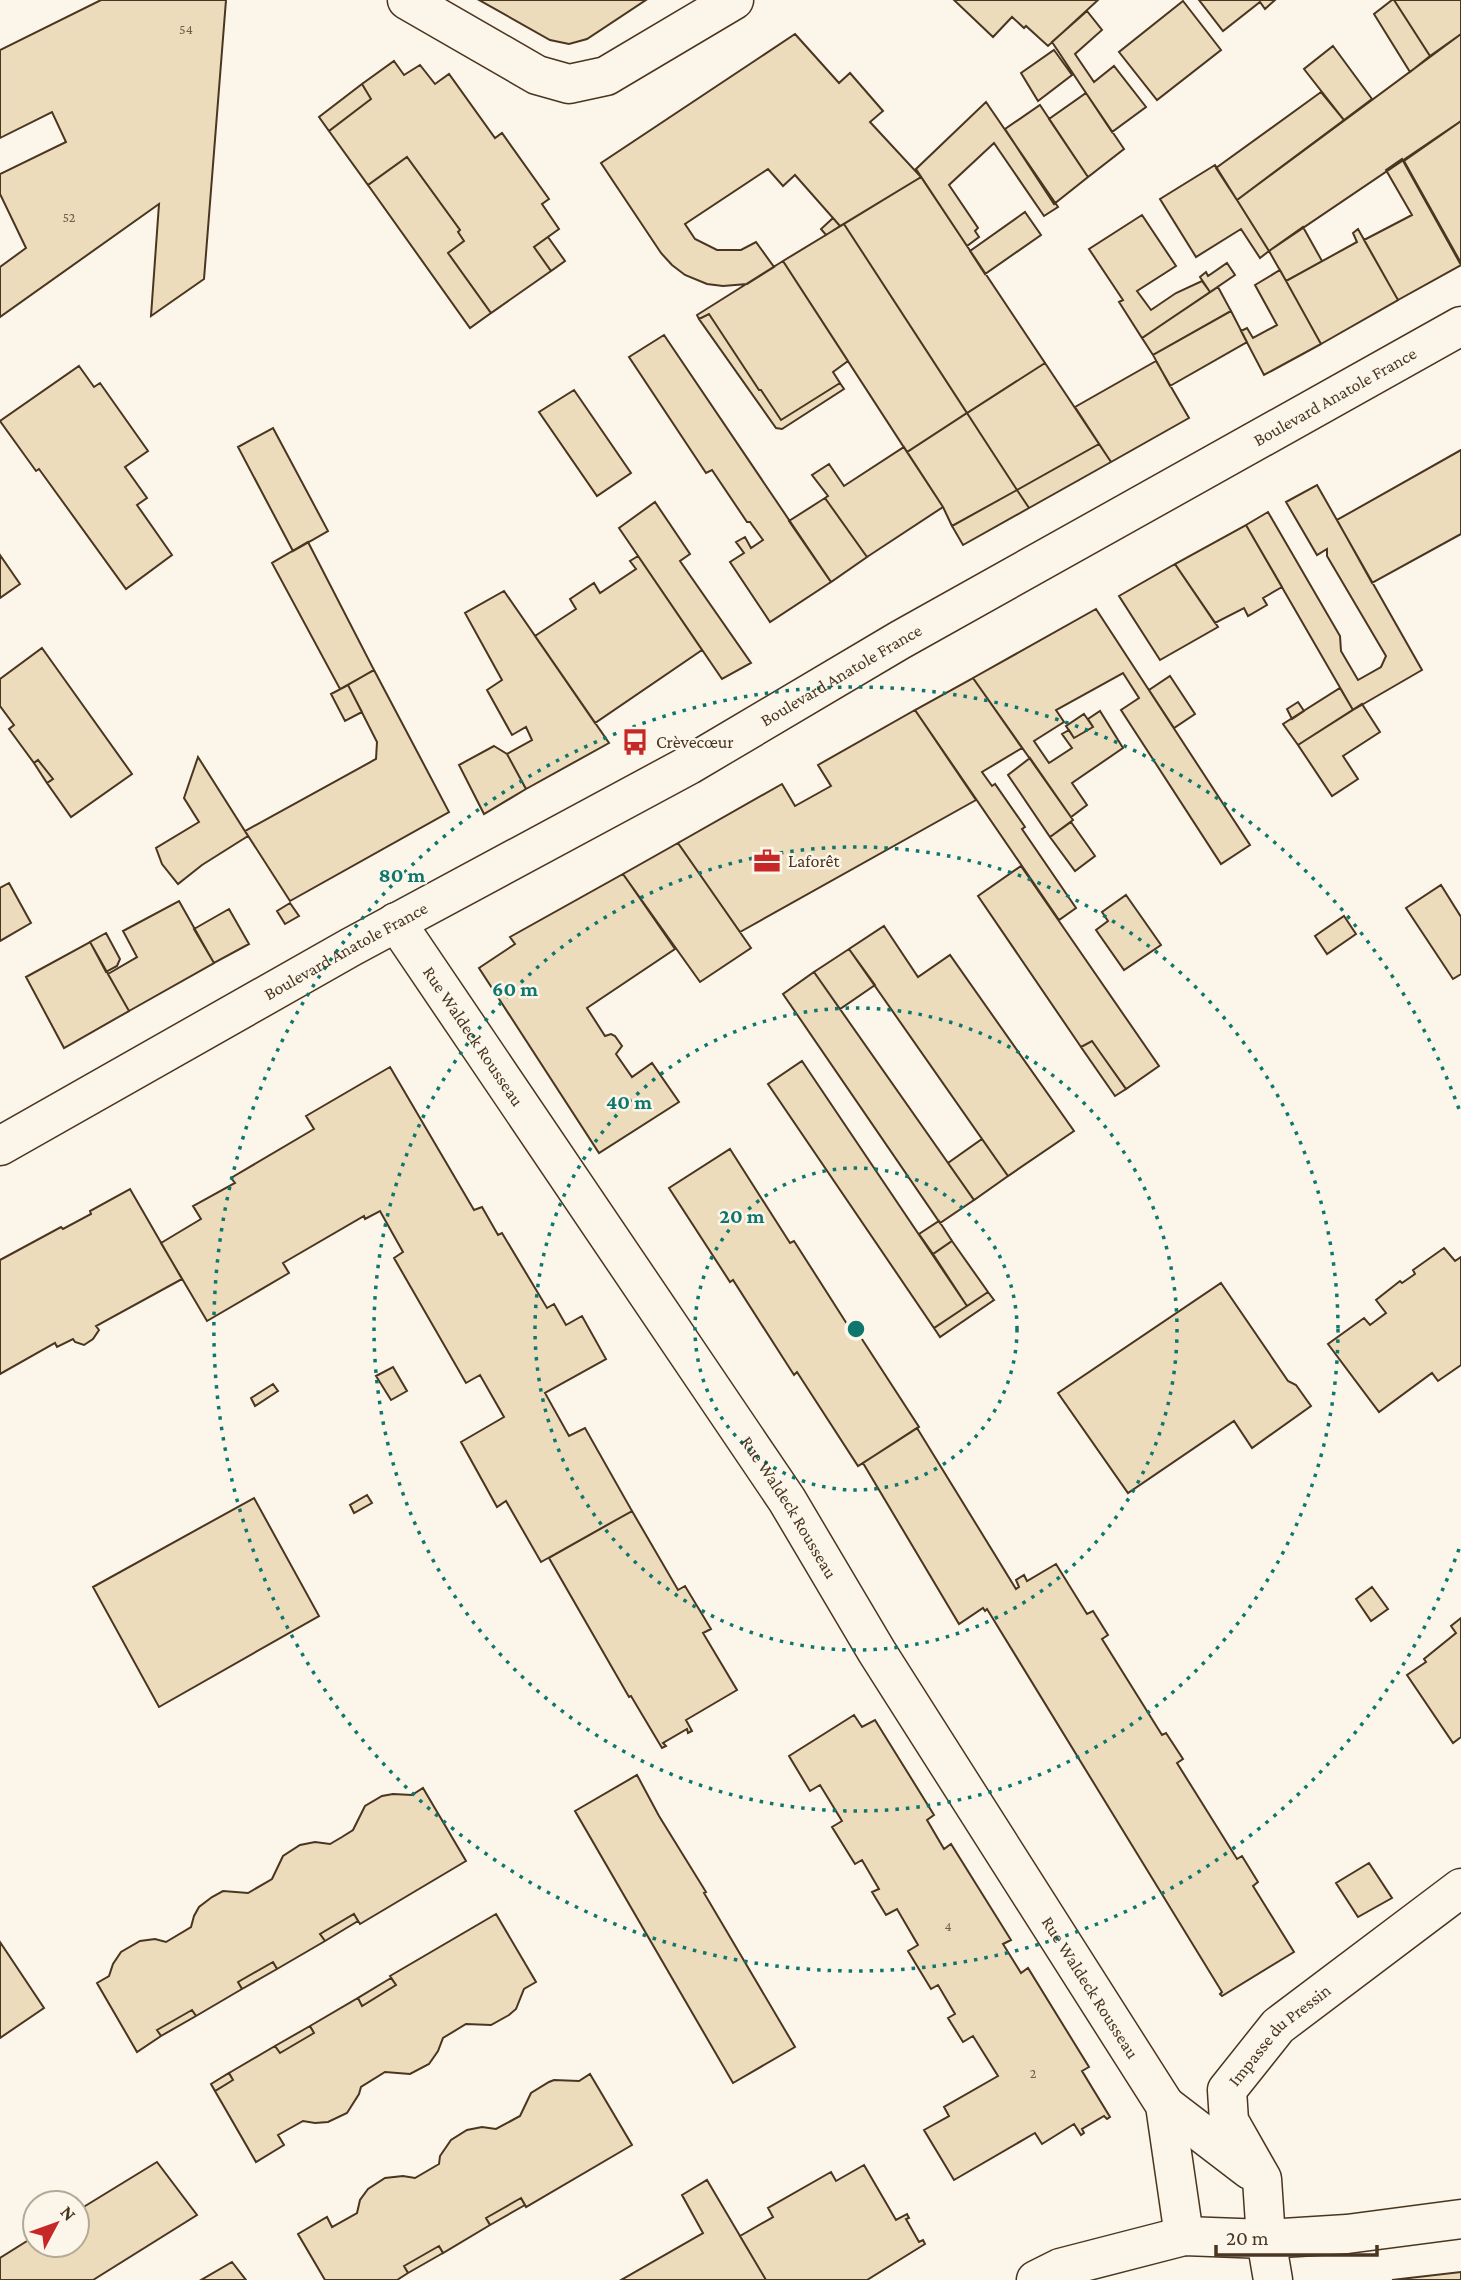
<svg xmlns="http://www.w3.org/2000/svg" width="1461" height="2280" viewBox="0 0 1461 2280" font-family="'Crimson Pro',serif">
	<rect width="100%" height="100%" fill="#fbf6e9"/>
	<path fill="#ecdcbc" stroke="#4a3520" stroke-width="2" d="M101 0H226L204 279 151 316 159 204 0 317V267L26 248 0 194V174L66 142 52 112 0 138V50Z
		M479 0H646L587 39 569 44 550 40Z
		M954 0H1098L1048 46 1026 26 1024 28 1012 17 993 37Z
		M1199 0H1275L1265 9 1260 2 1223 31Z
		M1392 0H1394L1430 56 1410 72 1374 14Z
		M1394 0H1461V34L1430 56Z
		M1183 1 1221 50 1157 100 1119 52Z
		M1087 11 1102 30 1075 54 1094 82 1114 66 1146 107 1112 132 1052 42Z
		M795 34 839 83 850 73 883 111 870 122 921 177 840 226 795 175 783 186 768 169 685 224 695 239 717 250H741L756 242 774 267 747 284 723 286 707 284 685 275 672 265 661 253 601 163Z
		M1461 34V121L1269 251 1237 200Z
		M1333 46 1372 99 1344 120 1304 69Z
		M1054 50 1072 75 1038 101 1021 73Z
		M394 61 404 75 420 65 435 84 449 74 495 138 502 133 549 199 542 204 559 229 534 247 551 271 491 313 448 253 464 241 458 232 460 230 407 157 368 185 329 131 371 99 362 84Z
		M362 84 371 99 329 131 319 117Z
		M1321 92 1344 120 1237 200 1216 168Z
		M1086 93 1124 149 1088 177 1049 119Z
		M986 102 1058 207 1044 216 994 143 949 185 978 228 975 231 979 237 967 246 916 169Z
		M1040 105 1088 177 1054 204 1005 129Z
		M1461 121V263L1404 161Z
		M407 157 460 230 458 232 464 241 448 253 491 313 470 328 368 185Z
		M1402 159 1461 265 1398 300 1364 240 1412 215 1386 170Z
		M1215 165 1269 251 1260 258 1241 229 1196 257 1160 199Z
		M921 177 1045 363 967 413 844 224Z
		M1025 212 1041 235 985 274 970 251Z
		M1142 215 1176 266 1137 291 1151 310 1176 293 1202 281 1210 292 1142 338 1119 302 1123 300 1089 249Z
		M833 218 840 226 826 235 821 229Z
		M844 224 967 413 907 452 783 261Z
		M1303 227 1322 261 1286 281 1269 251Z
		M1358 229 1398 300 1321 344 1286 281 1357 242 1353 233Z
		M548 237 565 261 551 271 534 247Z
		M783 261 848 361 833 372 840 383 781 420 761 390H759L709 314 699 319 697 315Z
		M1227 263 1235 275 1210 292 1200 277 1206 272 1208 276Z
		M1280 270 1321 344 1264 375 1241 331 1247 328 1253 338 1277 325 1255 285Z
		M1218 287 1231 311 1153 355 1142 338Z
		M1231 311 1247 342 1170 386 1153 355Z
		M709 314 759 390H761L781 420 840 383 844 389 782 429 776 428 699 319Z
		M664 335 831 582 770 622 730 562 744 553 736 542 745 537 751 548 763 540 750 522H747L712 470 706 473 629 357Z
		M1156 361 1189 418 1111 462 1075 407Z
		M1045 363 1099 444 1017 490 967 413Z
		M79 366 94 387 100 383 148 451 125 467 147 498 137 505 172 555 126 589 39 469 36 471 0 421Z
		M574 390 631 473 597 496 539 412Z
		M967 413 1017 490 952 526 943 507 907 452Z
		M273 428 328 531 293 551 238 447Z
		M1099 444 1111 462 1029 508 1017 490Z
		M904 447 943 507 867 557 825 498 828 496 812 475 829 464 844 486Z
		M1461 450V534L1372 583 1337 520Z
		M1317 485 1422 670 1353 710 1246 525 1268 512 1340 636 1341 651 1358 680 1381 667 1386 656 1327 556V549L1317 555 1286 502Z
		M1017 490 1029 508 963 545 952 526Z
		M825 498 867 557 831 582 789 521Z
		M655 502 690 554 680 561 751 663 722 679 619 528Z
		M1246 525 1282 587 1263 598 1267 605 1248 616 1244 608 1215 623 1175 564Z
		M308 542 374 670 340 689 272 563Z
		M0 555 20 584 0 598Z
		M638 556 702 650 595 723 535 636 576 609 570 599 594 583 600 593 636 569 630 561Z
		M1175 564 1218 627 1160 660 1119 596Z
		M504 591 609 743 526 789 507 754 532 740 526 727 512 735 487 690 502 680 465 613Z
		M1096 609 1250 845 1221 864 1121 710 1139 698 1123 673 1056 710 1064 722 1034 741 1049 763 1072 748 1062 734 1069 730 1074 738 1093 727 1088 719 1100 711 1123 748 1072 783 1087 805 1071 817 973 678Z
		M42 648 132 774 71 817 47 783 53 779 38 760 34 763 9 729 14 725 0 706V679Z
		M374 670 449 812 290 901 245 831 376 759 377 742 348 685Z
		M1170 676 1195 714 1174 728 1149 690Z
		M973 678 1022 748 982 772 992 786 995 784 1025 827 1022 829 1076 908 1059 920 915 710Z
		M348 685 362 712 345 721 331 694Z
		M1340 688 1353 710 1298 745 1283 724Z
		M1298 702 1304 711 1292 719 1287 709Z
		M1362 704 1380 732 1343 756 1358 779 1332 796 1298 745Z
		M915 710 976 800 740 932 678 843 782 784 795 806 831 786 818 765Z
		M1084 714 1093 727 1074 738 1066 726Z
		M494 746 507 754 526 789 484 814 459 765Z
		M198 757 248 836 202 865 178 884 162 864 156 848 199 822 184 798Z
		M1030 758 1073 820 1050 837 1008 775Z
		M38 760 53 779 47 783 34 763Z
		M1071 822 1095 856 1075 871 1050 837Z
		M678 843 751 948 700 982 623 874Z
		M1021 866 1159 1066 1126 1089 1092 1041 1081 1047 978 896Z
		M623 874 675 949 587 1008 605 1036 611 1034 615 1036 622 1046 616 1054 632 1077 652 1063 679 1102 599 1153 479 968 515 944 510 937Z
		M9 883 31 923 0 941V888Z
		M1441 885 1461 917V974L1453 979 1406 908Z
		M1126 895 1161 945 1124 970 1096 930 1108 921 1102 912Z
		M179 901 214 963 129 1011 108 974 137 957 123 931Z
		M290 903 299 916 285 924 277 911Z
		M229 909 249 944 214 963 194 929Z
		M1344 916 1356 934 1327 954 1315 936Z
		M884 926 918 977 950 955 1074 1131 1008 1176 849 949Z
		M106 933 120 959 117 966 106 972 90 942Z
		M90 942 129 1011 64 1048 26 977Z
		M849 949 875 985 840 1009 814 972Z
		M814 972 974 1200 940 1223 783 994Z
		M1092 1041 1126 1089 1115 1096 1081 1047Z
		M802 1061 967 1306 934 1328 768 1084Z
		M390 1067 474 1210 482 1207 498 1235 502 1233 547 1308 554 1304 566 1325 582 1316 606 1359 545 1393 569 1436 585 1428 632 1511 541 1562 506 1501 497 1507 461 1442 504 1417 480 1375 466 1383 394 1258 403 1252 380 1211 365 1219 364 1216 283 1263 289 1273 207 1321 161 1243 201 1219 193 1206 235 1183 231 1178 314 1129 306 1116Z
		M982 1139 1008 1176 974 1200 948 1163Z
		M730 1149 790 1243 794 1241 854 1335 858 1333 919 1427 858 1466 797 1372 794 1375 733 1280 730 1282 669 1188Z
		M130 1189 182 1279 96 1326 99 1330 93 1339 84 1345 75 1342 73 1339 57 1347 55 1343 0 1374V1260L61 1227 63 1229 91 1214 90 1211Z
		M939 1221 952 1241 933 1254 919 1234Z
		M952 1241 988 1292 967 1306 933 1254Z
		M1444 1248 1455 1261 1461 1257V1365L1438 1381 1432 1373 1379 1412 1328 1344 1364 1318 1370 1325 1386 1313 1376 1300 1400 1281 1402 1283 1415 1274 1413 1270Z
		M1221 1283 1288 1381 1296 1385 1311 1406 1252 1448 1234 1421 1128 1493 1058 1393Z
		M988 1292 994 1300 940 1337 934 1328Z
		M393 1367 407 1391 391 1400 376 1376Z
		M273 1384 278 1391 255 1406 251 1398Z
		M917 1428 1016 1589 1019 1587 1016 1580 1024 1575 1027 1581 1056 1564 1087 1614 1093 1611 1108 1635 1102 1639 1162 1735 1166 1733 1183 1759 1177 1763 1237 1859 1242 1856 1258 1882 1253 1886 1294 1952 1222 1996 1220 1994 1222 1992 987 1609 985 1611 983 1608 959 1624 863 1463Z
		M367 1495 372 1503 354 1513 350 1505Z
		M254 1498 319 1616 159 1707 93 1587Z
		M632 1511 678 1590 685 1586 711 1629 703 1633 737 1690 686 1720 692 1731 688 1733 687 1729 663 1743 666 1746 662 1748 631 1696 629 1697 549 1558Z
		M1372 1587 1388 1609 1371 1621 1356 1599Z
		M1461 1618V1737L1453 1743 1407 1675 1426 1662 1424 1659 1456 1633 1451 1626Z
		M854 1715 862 1727 875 1720 934 1815 927 1820 944 1849 951 1844 1011 1940 1003 1944 1021 1973 1028 1968 1089 2067 1082 2071 1110 2117 1107 2119 1104 2116 1082 2129 1084 2133 1081 2135 1074 2124 1042 2144 1035 2133 954 2180 924 2130 949 2116 944 2107 998 2076 973 2036 963 2042 948 2018 955 2014 938 1985 931 1989 908 1951 918 1945 897 1909 886 1915 872 1892 879 1889 862 1860 855 1864 832 1827 842 1821 820 1785 810 1791 789 1756Z
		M637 1775 659 1816 706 1892 704 1893 795 2047 733 2083 575 1811Z
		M423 1788 466 1861 360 1924 354 1914 320 1934 325 1941 277 1969 273 1962 238 1982 242 1989 196 2016 192 2010 157 2030 161 2036 137 2052 97 1983 109 1976 113 1964 121 1952 140 1941 155 1939 166 1942 191 1927 194 1916 199 1907 212 1897 223 1891 248 1893 272 1879 283 1856 300 1845 315 1842 330 1844 342 1837 353 1830 365 1806 382 1796 393 1794 412 1795Z
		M1369 1863 1392 1898 1358 1917 1336 1883Z
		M354 1914 358 1921 325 1941 320 1934Z
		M496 1914 536 1982 524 1989 516 2009 509 2015 491 2025 466 2024 443 2038 438 2051 429 2064 410 2074 385 2072 361 2087 359 2094 347 2113 328 2122 315 2123 303 2121 278 2135 284 2145 256 2162 215 2091 233 2080 229 2073 275 2046 280 2053 314 2033 310 2026 358 1998 362 2006 396 1985 390 1976Z
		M0 1942 44 2008 0 2038Z
		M273 1962 277 1969 242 1989 238 1982Z
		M391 1978 396 1985 362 2006 358 1998Z
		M192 2010 196 2016 161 2036 157 2030Z
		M310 2026 314 2033 280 2053 275 2046Z
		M229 2073 233 2080 215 2091 211 2084Z
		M590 2074 632 2145 526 2207 521 2198 486 2218 490 2225 443 2253 439 2246 404 2266 408 2273 397 2280H325L298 2234 327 2217 332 2227 357 2213 360 2200 368 2189 385 2178 403 2176 415 2178 439 2164 440 2156 451 2140 467 2130 482 2127 496 2129 520 2116 531 2093 549 2082 554 2080 579 2081Z
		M157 2162 197 2215 93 2280H0V2258L35 2236V2245H77V2211Z
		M864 2165 896 2220 907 2214 909 2218 906 2219 919 2242 923 2240 925 2244 867 2280H766L740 2236 773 2217 768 2208 831 2172 836 2181Z
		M707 2180 766 2280H621L703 2233 682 2195Z
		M521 2198 525 2205 490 2225 486 2218Z
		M439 2246 443 2253 408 2273 404 2266Z
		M232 2262 246 2280H201Z
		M1461 2272V2280H1392Z"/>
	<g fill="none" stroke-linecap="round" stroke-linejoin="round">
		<defs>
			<g id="street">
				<path d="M407 0 537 75 569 84 606 76 734 0"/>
				<path id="s1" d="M396 922 787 1500 877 1652 1165 2105 1184 2236"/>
				<path d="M1165 2105 1250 2170"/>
				<path d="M1036 2280 1060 2268 1184 2236 1266 2239 1347 2234 1461 2219"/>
				<path id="s2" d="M1273 2280 1266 2239 1262 2179 1229 2121 1227 2090 1278 2026 1461 1888"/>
			</g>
			<g id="primary">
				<path id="s3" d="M0 1146 351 947 689 765 900 640 1461 326"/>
			</g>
		</defs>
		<use href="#street" stroke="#4a3520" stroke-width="41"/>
		<use href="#primary" stroke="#4a3520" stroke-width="41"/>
		<use href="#street" stroke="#fbf6e9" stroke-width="38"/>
		<use href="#primary" stroke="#fbf6e9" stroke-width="38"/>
	</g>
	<g fill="none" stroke="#0f766e" stroke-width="3.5" stroke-dasharray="3.5 7">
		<circle cx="856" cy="1329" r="161"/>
		<circle cx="856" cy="1329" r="321"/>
		<circle cx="856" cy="1329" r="482"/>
		<path d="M1459 1549A642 642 0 1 1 1459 1109"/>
	</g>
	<defs>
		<symbol id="bus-bare" viewBox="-9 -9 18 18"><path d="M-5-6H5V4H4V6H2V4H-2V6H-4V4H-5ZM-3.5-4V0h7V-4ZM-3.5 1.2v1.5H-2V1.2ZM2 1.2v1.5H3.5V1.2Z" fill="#c62828" stroke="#fbf6e9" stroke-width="2.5" paint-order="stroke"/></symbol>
		<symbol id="office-bare" viewBox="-9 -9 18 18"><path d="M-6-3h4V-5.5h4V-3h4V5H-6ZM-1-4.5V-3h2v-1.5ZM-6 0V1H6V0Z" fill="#c62828" stroke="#fbf6e9" stroke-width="2.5" paint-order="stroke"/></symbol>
	</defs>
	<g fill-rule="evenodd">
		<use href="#bus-bare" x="616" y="723" width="38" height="38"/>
		<use href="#office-bare" x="748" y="842" width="38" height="38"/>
	</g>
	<g text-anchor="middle" stroke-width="5" stroke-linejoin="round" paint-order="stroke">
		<g font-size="14" fill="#725f47">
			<text x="186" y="34">54</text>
			<text x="69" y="222">52</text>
			<text x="948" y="1931">4</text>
			<text x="1033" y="2078">2</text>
		</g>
		<g font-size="18" fill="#4a3520" stroke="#fbf6e9">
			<text dy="6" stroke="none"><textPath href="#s3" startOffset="1531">Boulevard Anatole France</textPath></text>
			<text dy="6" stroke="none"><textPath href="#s3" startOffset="964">Boulevard Anatole France</textPath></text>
			<text dy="6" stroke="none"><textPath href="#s3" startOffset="397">Boulevard Anatole France</textPath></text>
			<text dy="6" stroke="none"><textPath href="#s1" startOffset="138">Rue Waldeck Rousseau</textPath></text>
			<text dy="6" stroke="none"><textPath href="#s1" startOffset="705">Rue Waldeck Rousseau</textPath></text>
			<text dy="6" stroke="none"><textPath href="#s1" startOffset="1272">Rue Waldeck Rousseau</textPath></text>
			<text dy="6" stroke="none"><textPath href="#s2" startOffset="276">Impasse du Pressin</textPath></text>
		</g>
		<g font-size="18" fill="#4a3520" stroke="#fbf6e9" text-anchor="start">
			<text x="656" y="748">Crèvecœur</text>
			<text x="788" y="867">Laforêt</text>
		</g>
	</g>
	<circle cx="856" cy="1329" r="10" fill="#0f766e" stroke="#fbf6e9" stroke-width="3.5"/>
	<g font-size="21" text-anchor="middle" font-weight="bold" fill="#0f766e" stroke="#fbf6e9" stroke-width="5" stroke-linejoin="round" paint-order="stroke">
		<text x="402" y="882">80 m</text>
		<text x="515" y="996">60 m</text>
		<text x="629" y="1109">40 m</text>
		<text x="742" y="1223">20 m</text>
	</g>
	<g transform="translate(56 2224) rotate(49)"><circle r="33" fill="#fbf6e9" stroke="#b4a999" stroke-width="2"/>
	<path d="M0-5L12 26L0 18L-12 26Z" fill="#c62828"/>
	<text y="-10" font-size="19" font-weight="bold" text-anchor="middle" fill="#4a3520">N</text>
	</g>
	<path d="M1216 2245v10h161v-10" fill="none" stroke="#4a3520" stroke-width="3.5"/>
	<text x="1226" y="2245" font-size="21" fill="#4a3520" stroke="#fbf6e9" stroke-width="5" paint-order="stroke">20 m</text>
</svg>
